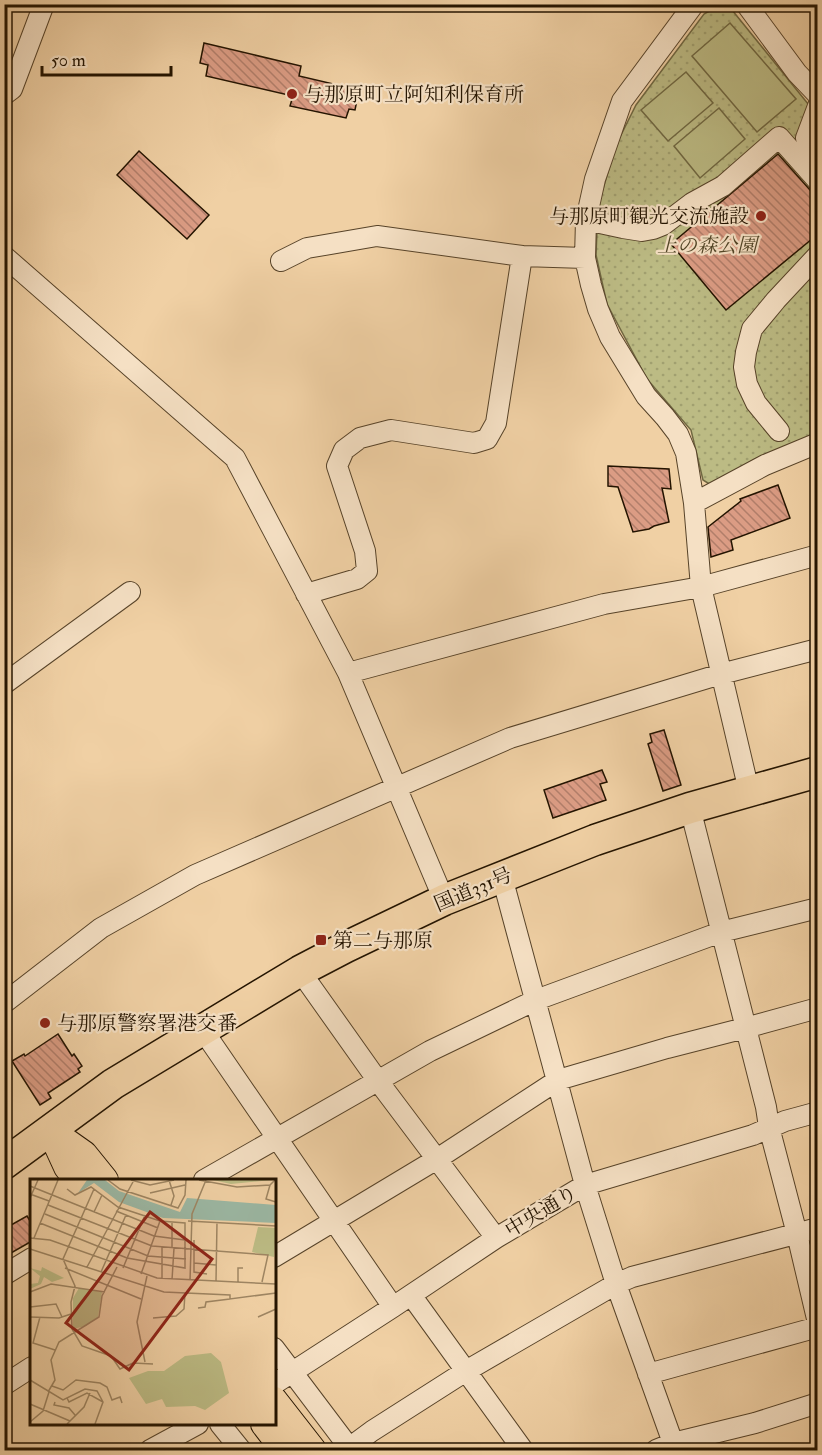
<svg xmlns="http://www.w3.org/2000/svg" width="822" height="1455" viewBox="0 0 822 1455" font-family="'IM FELL Double Pica','Noto Serif JP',serif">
	<defs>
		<pattern id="green-dots" width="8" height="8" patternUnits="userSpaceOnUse" patternTransform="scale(1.5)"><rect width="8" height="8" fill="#bcbb84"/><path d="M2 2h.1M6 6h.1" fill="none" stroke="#a1a070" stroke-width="1.8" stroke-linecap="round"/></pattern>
		<pattern id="building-back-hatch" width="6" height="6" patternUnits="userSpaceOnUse" patternTransform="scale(1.5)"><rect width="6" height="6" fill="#db9c84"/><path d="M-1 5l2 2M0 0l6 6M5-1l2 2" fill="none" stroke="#b17e6a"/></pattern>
	</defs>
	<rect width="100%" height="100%" fill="#f0d0a4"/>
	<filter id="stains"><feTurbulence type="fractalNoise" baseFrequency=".00333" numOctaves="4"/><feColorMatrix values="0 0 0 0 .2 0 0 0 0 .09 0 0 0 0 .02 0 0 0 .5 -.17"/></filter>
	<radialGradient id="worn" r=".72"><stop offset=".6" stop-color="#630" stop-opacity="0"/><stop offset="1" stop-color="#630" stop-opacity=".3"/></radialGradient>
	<path fill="url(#green-dots)" stroke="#706842" stroke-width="1.5" d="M720 5H728L817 115V434L755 459 711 485 703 480 691 430 647 379 607 304 596 255 598 206 616 145 636 105 704 14Z"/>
	<path fill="#bcbb84" stroke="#706842" stroke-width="1.5" d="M730 23 796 99 757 132 692 56Z
		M686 72 713 103 668 141 641 110Z
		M719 108 745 139 700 178 674 146Z"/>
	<path fill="url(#building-back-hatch)" stroke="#241400" stroke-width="1.5" d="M204 43 301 66 299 76 359 90 355 110 349 109 346 118 290 106 293 96 206 76 208 65 200 63Z
		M139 151 209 215 187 239 117 175Z
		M778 154 818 199V234L726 310 671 244Z
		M608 466 669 469 671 489 662 488 669 522 654 526 649 529 633 532 618 487 608 486Z
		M778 485 790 518 731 540 733 550 711 557 708 527 741 501 740 499Z
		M664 730 681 785 663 791 648 744 652 742 650 734Z
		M602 770 607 782 600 784 606 800 553 818 544 790Z
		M58 1034 72 1056 74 1054 82 1066 78 1069 80 1072 48 1093 51 1098 40 1105 12 1061 24 1054 25 1056Z
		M27 1216 32 1224V1241L4 1257V1229Z"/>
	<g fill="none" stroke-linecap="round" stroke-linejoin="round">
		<defs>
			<path id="minor" d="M694 4 622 101 595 179 586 220 585 258 591 285 598 309 610 337 646 396 665 417 678 434 686 453 694 503 701 587 749 791
				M746 4 797 73 818 95
				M4 95 12 89 44 4
				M818 106 806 138 818 152
				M586 220 623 228 642 231 653 229 663 225 692 203 723 186 779 137 818 181
				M4 256 235 458 348 673 444 900
				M281 261 307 248 377 236 522 256
				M779 431 756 403 747 384 744 367 746 352 752 329 776 300 818 255
				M694 503 765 465 818 443
				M306 594 357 579 367 571 365 551 337 466 344 450 360 438 391 430 474 443 487 439 496 423 522 256 585 258
				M348 673 604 604 701 587 818 555
				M4 684 130 592
				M690 808 766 1107 769 1127 797 1234 818 1323
				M502 877 585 1185 616 1284 673 1443
				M300 971 378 1081 496 1238
				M4 1003 101 928 195 875 510 738 721 674 818 649
				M202 1029 393 1307
				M204 1180 430 1051 536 1000 721 932 818 908
				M274 1257 437 1159 558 1080 667 1048 745 1028 818 1008
				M4 1275 32 1258
				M411 1295 523 1450
				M274 1348 351 1450
				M648 1374 818 1327
				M274 1384 393 1307 496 1238 585 1185 753 1135 785 1121 818 1112
				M4 1385 32 1367
				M220 1424 241 1450
				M349 1448 372 1431 466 1371 616 1284 632 1277 818 1228
				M150 1450 198 1424
				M656 1450 673 1443 755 1423 818 1403"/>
			<path id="major" d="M50 1130 84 1154 105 1180
				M50 1130 67 1167 77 1180
				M274 1400 313 1450
				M264 1424 284 1450"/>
			<path id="highway" d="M4 1164 113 1084 300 971 346 947 444 900 595 840 690 808 818 772"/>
		</defs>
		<use href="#minor" stroke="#574329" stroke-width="22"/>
		<use href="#major" stroke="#241400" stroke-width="28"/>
		<use href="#highway" stroke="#241400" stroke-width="33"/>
		<use href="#minor" stroke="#f5e0c4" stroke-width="20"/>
		<use href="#major" stroke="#f0d0a4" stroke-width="26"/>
		<use href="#highway" stroke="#f0d0a4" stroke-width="30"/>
	</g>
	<g fill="#8f2418" stroke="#f5e0c4" stroke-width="2">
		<circle cx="292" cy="94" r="6"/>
		<circle cx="761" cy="216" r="6"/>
		<rect x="315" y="934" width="12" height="12" rx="3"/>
		<circle cx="45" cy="1023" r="6"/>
	</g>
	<g text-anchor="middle" stroke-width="4.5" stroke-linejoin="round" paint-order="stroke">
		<g font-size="20" fill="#241400" stroke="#f5e0c4" text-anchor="start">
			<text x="304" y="101">与那原町立阿知利保育所</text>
			<text x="749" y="223" text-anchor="end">与那原町観光交流施設</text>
			<text x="333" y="947">第二与那原</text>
			<text x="57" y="1030">与那原警察署港交番</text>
		</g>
		<g font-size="20" font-style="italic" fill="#524628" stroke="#f5e0c4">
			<text x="707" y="252">上の森公園</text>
		</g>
		<g font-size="20" fill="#241400" stroke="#f5e0c4">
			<text transform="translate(473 889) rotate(-23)" y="7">国道331号</text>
			<text transform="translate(541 1211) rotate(-31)" y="7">中央通り</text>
		</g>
	</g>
	<g transform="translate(30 1179)">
		<rect width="246" height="246" fill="#f0d0a4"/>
		<path d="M183 1H242L201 5ZM49 109 72 113 68 138 56 147 43 150V119ZM181 174 191 183 199 214 175 231 165 227 136 228 132 220 116 225 99 199 118 192H134L155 177Z" fill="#bcbb84"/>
		<path d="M12 88 34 99 22 103 14 98 11 105 0 110V105L8 104 10 97 0 89 11 92Z" fill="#bcbb84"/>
		<path d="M228 48 246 49 244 78 222 73Z" fill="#bcbb84"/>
		<path d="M57 1H75L89 12 150 33 157 19 246 26V44L133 39 89 23 64 4 48 14Z" fill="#9bb7a3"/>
		<path fill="none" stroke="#9e8562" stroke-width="1.5" d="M78 1 90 10 148 29 155 16 156 1M101 1 120 6 144 1M139 1 144 17 141 26M169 1 207 8 240 6 245 1M240 6 236 20 246 23M0 7 124 57 155 61M64 10 33 80 45 107 41 123 42 150 52 167 81 177 90 190 103 184 123 185M120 14 155 6M0 15 19 22M0 19 8 1M18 26 122 67 238 76 232 103M86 32 128 49M64 33 72 16M15 35 118 77 156 80M158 42 246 47M10 44 97 79 155 89V44L130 42 88 28 61 8 45 16 37 10M0 59 20 61 127 99 246 105M4 59 28 1M164 61V93L177 95M142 69V44M0 70 134 113 200 116V120L246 114M164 84 186 86M57 88 104 1M35 89 111 120M93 89 115 36M71 93 96 36M111 95 130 42M132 99V68M142 101 144 69M160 102 162 35 176 1M186 102 187 43M208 103V89H213M0 113 21 105 75 113M0 128 26 125 32 138M168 129 175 128 176 123 200 120M0 138 29 139 41 135M10 138 3 164 25 171M228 138 246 130M123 139 146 137 154 130 155 114M115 183 107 143 117 97M0 201 33 221 55 210 67 212 73 223 65 245M22 207 33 211 46 201 70 204 77 208 82 221 90 218 92 224M18 213 25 201 21 181 29 163 69 138 72 117 87 88M37 219 39 223 57 214 73 223M25 223 24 226 39 229 45 236M0 225 40 242M0 243 13 232 19 213M37 245 54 228 60 214"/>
		<path fill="#8f2418" fill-opacity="0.15" stroke="#8f2418" stroke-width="3" d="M120 33 182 80 99 191 36 144Z"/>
		<rect width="246" height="246" fill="none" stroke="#241400" stroke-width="3"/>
	</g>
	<rect width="822" height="1455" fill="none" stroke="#f0d0a4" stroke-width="24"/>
	<rect x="6" y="6" width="810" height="1443" fill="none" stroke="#241400" stroke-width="3"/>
	<rect x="12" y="12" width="798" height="1431" fill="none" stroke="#241400" stroke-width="1.5"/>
	<path d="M42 66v9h129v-9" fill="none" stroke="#241400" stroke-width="3"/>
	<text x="51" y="66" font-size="18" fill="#241400" stroke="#f5e0c4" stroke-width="4.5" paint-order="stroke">50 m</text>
	<rect width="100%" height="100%" filter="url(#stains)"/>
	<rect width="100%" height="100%" fill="url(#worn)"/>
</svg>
